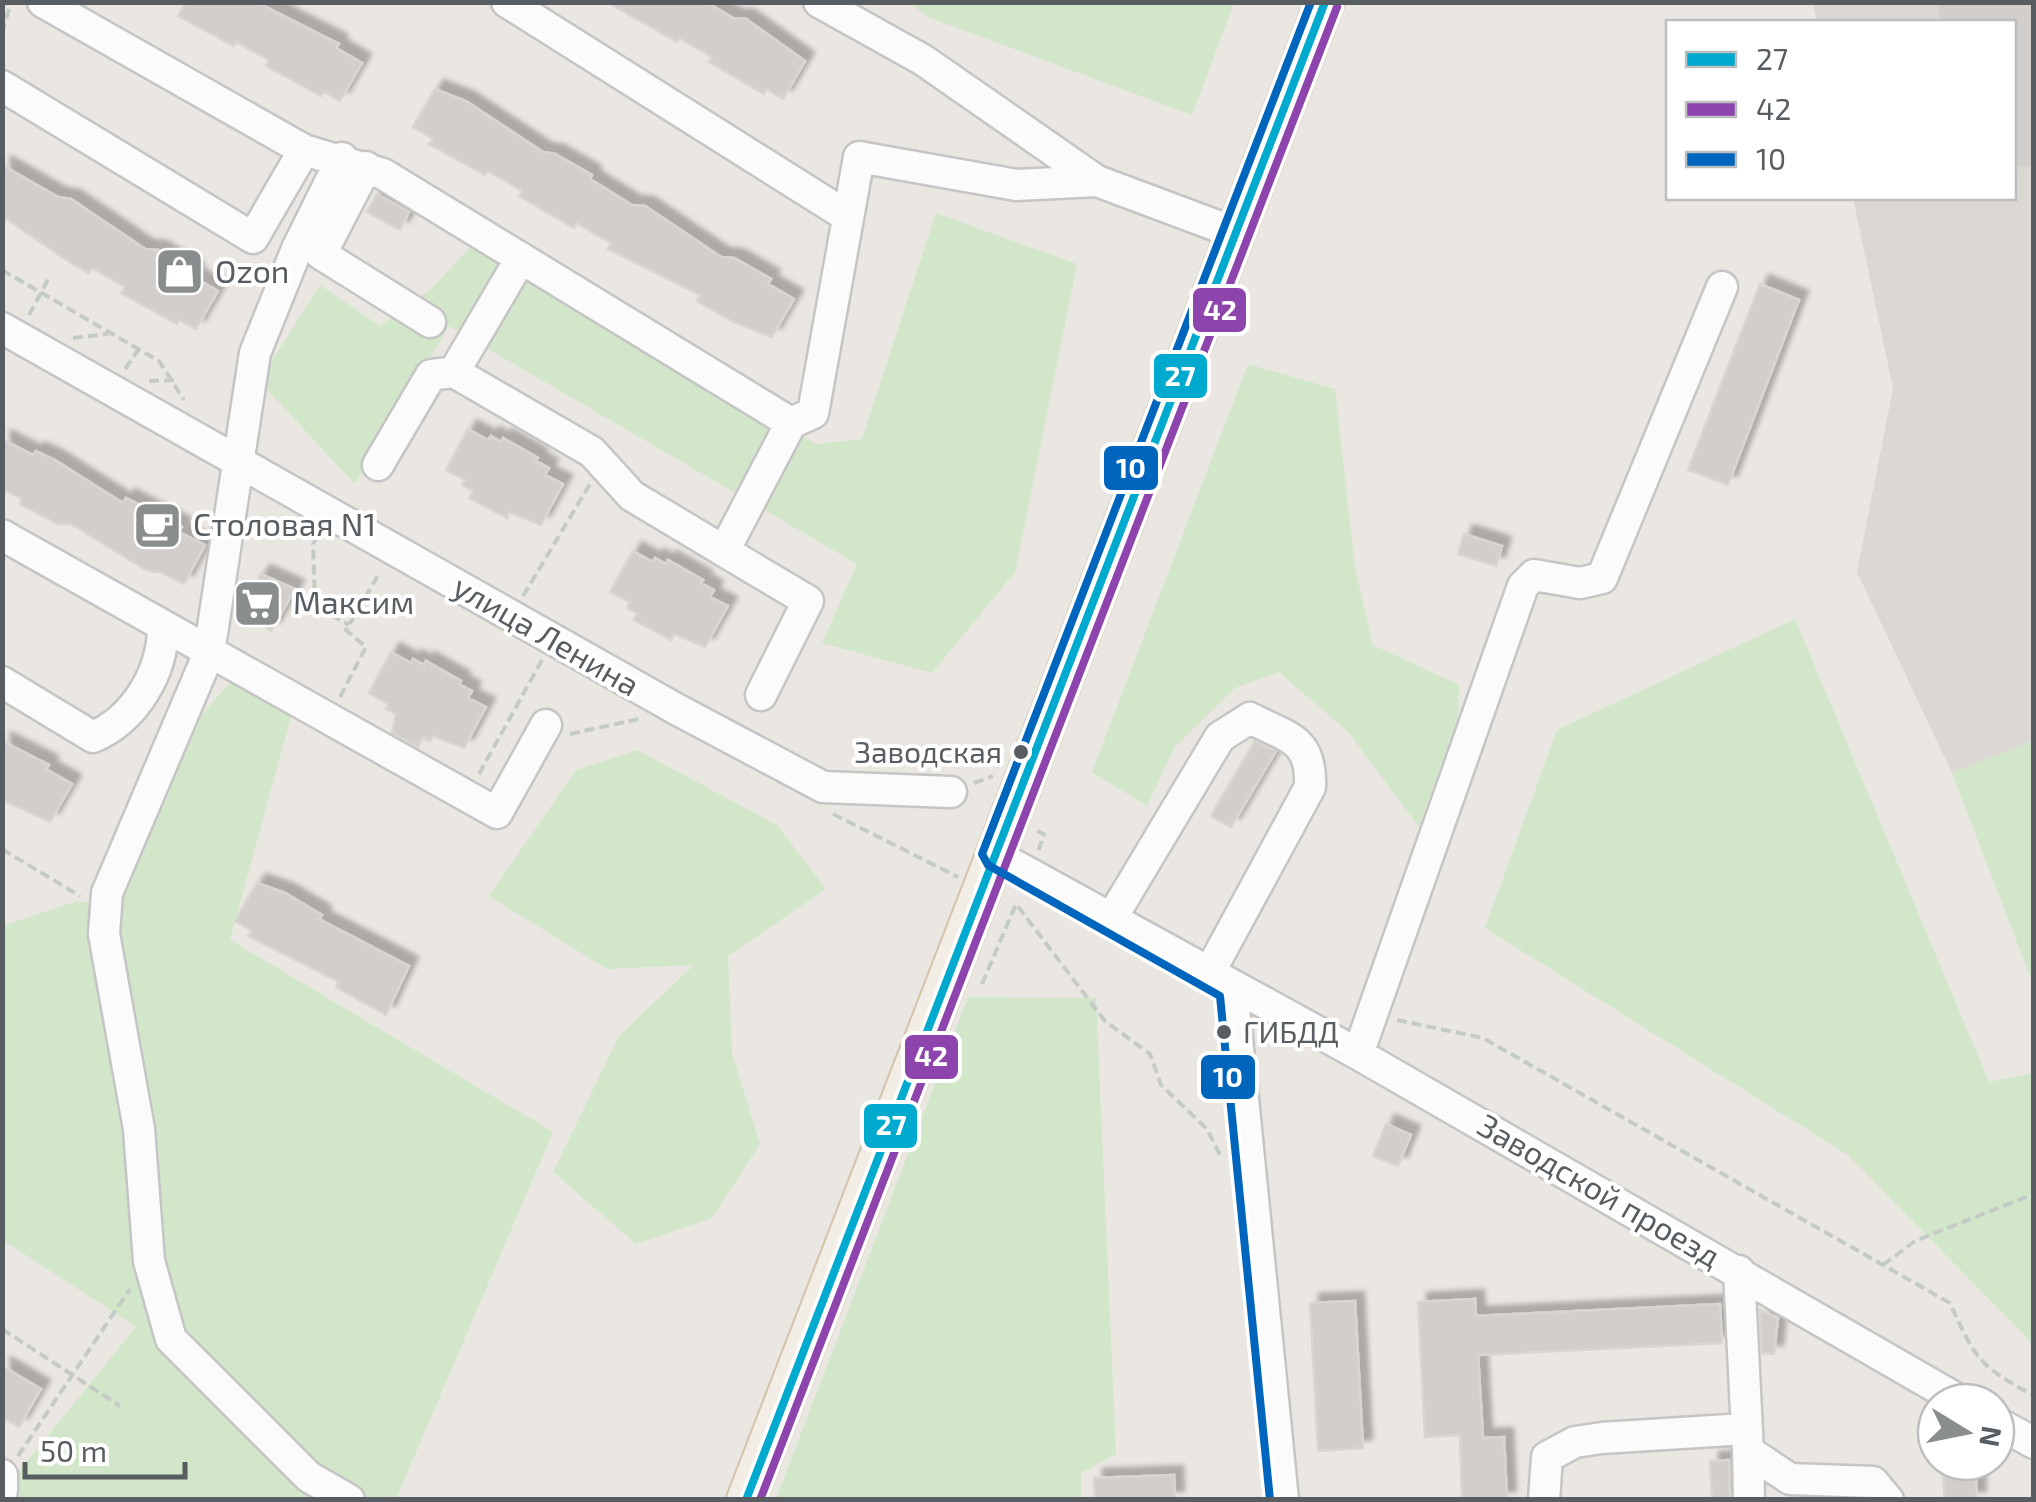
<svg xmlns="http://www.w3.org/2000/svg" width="2036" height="1502" viewBox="0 0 2036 1502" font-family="'Exo 2',sans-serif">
	<defs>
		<filter id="shadow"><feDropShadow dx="9" dy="-9" stdDeviation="2.5" flood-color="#0004"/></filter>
	</defs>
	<rect width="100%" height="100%" fill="#eae6e2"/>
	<path fill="#dbd7d3" d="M1813 3H2033V741L1952 773 1857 572 1893 388 1853 198H2014V22H1817Z"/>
	<path fill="#d2e7ca" d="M909 3H1234L1192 115 930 18Z
		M936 213 1077 264 1015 572 932 673 822 643 857 564 449 326 355 484 259 381 320 285 380 326 432 288 472 245 816 444 862 439Z
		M1248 364 1335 389 1355 568 1373 645 1459 685 1458 717 1419 827 1349 733 1279 672 1235 688 1174 748 1147 806 1092 772Z
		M1795 619 1989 1082 2033 1073V1344L1848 1155 1485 928 1557 730Z
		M233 680 291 716 230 940 553 1132 396 1499H9L16 1475 136 1327 3 1240 2 926 77 901 115 907 193 724Z
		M2033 741V984L1952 773Z
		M637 750 777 825 826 889 728 956 732 1053 760 1144 712 1218 636 1244 553 1172 619 1036 694 965 607 969 489 896 576 770Z
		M968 997 1096 998 1116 1454 1081 1473V1499H776Z"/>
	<path fill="#d1cecc" stroke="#d9d5d1" stroke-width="2.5" filter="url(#shadow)" d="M186 2H256L339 44 336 48 362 63 340 101 324 92 321 96 266 66 269 60 236 42 234 46 178 16Z
		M607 2H706L733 18 746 19 805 61 783 99 767 89 764 94 709 62 712 57 679 38 677 42Z
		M1937 2H2034V166L2014 169V22H1940Z
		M435 89 466 101 543 152 555 154 592 175 590 179 632 205 645 206 721 257 734 258 771 279 768 284 794 299 772 337 734 322 697 301 700 295 608 249 611 243 593 233 577 223 574 228 519 196 522 191 504 180 487 171 485 175 429 144 433 139 413 127Z
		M2 165 58 197 71 199 145 249 158 250 195 272 192 276 218 291 196 329 179 320 177 324 121 293 125 287 92 268 89 273 71 263 2 216Z
		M377 194 409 212 400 230 367 212Z
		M1760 284 1799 300 1728 485 1688 470Z
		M468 429 488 440 491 436 501 442 503 438 538 458 536 461 549 468 545 475 563 484 541 525 509 512 507 518 469 498 473 491 462 485 465 480 446 470Z
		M2 439 33 455 36 451 55 460 123 503 126 498 182 527 179 532 205 545 184 584 160 572 148 571 71 524H58L20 504 22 499 2 489Z
		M1464 534 1502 546 1496 566 1458 554Z
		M633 551 653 562 655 558 666 564 668 560 703 580 701 583 714 590 710 597 728 606 705 647 674 634 671 640 634 620 637 613 627 608 630 602 610 592Z
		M261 574 295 589 271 631 241 609Z
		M391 652 411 663 413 659 424 665 426 661 461 681 459 684 472 691 468 698 486 707 464 748 433 736 430 741 423 737 418 747 392 733 396 714 386 709 388 704 369 693Z
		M2 741 49 765 46 769 72 784 50 822 2 800Z
		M1255 741 1276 751 1231 827 1211 816Z
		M257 883 285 893 322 915 319 919 409 966 386 1015 336 987 339 982 248 936 252 931 235 921Z
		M1386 1124 1411 1135 1398 1166 1373 1156Z
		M1475 1299 1476 1316 1720 1304 1722 1343 1478 1355 1483 1438 1504 1437 1507 1500H1462L1460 1435 1425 1437 1418 1302Z
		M1355 1301 1363 1448 1318 1451 1310 1303Z
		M1760 1310 1778 1318 1774 1354 1762 1353Z
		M2 1366 41 1389 19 1427 2 1417Z
		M1729 1460 1730 1500H1712L1710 1461Z
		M1942 1462H1975L1977 1500H1945Z
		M1174 1475 1175 1500H1095L1094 1478Z"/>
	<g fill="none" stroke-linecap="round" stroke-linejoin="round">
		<defs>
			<path id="minor" d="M43 2 304 150
				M507 2 847 216
				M819 2 923 60 1097 181
				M2 86 253 238 304 150 383 174 791 423 813 413 859 157 1016 185 1097 181 1236 233
				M342 158 297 249 255 353 209 653 107 893 104 934 139 1129 149 1261 171 1339 309 1477 349 1500
				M366 167 321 254 430 322
				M521 258 454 372 592 452 632 496 724 551 791 423
				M2 328 678 710 823 787 951 792
				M378 465 431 375 454 372
				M2 535 497 813 546 725
				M724 551 808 601 761 695
				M2 682 93 737C135 719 163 672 163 627
				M994 854 1358 1054 1962 1402
				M1111 919 1220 737 1250 718C1288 738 1312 738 1310 787L1208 975
				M1232 988 1283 1500
				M1358 1054 1523 586 1534 575 1580 583 1602 578 1722 287
				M1739 1271 1748 1451 1790 1479 1873 1482 1888 1500
				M1996 1422 2034 1443
				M1748 1451 1749 1500
				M2 1475V1490
				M1544 1500 1547 1457 1575 1442 1602 1438 1745 1429"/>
			<path id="major" d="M746 1500 1325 2"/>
		</defs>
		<use href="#minor" stroke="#c5c5c5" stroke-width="35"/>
		<use href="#major" stroke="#d4c3ad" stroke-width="42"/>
		<path stroke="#c4cbc6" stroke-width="4" stroke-dasharray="10 5" stroke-linecap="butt" d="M2 33 11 2
			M2 270 159 361 184 400
			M29 315 50 276
			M73 338 108 334
			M125 369 139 349
			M149 381 174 380
			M318 536 313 544 315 606 349 625
			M523 596 590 484
			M340 697 366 647 346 630 380 572
			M570 734 639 719
			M479 774 542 660
			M974 783 993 776
			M833 814 958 877
			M1037 831 1044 834 1038 852
			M2 849 80 896
			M982 984 1016 904 1105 1021 1150 1054 1161 1085 1207 1129 1222 1159
			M1397 1020 1483 1038 1950 1303C1976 1361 1979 1365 2034 1396
			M1883 1265 1915 1241 2034 1194
			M2 1329 120 1406
			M18 1456 130 1289"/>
		<use href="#minor" stroke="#fcfbfb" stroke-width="30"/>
		<use href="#major" stroke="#f2ede5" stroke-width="38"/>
		<defs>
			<path id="bus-1" d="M746 1500 1325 2"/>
			<path id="bus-2" d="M760 1500 1337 7"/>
			<path id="bus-3" d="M1270 1500 1220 996 988 865 982 854 1311 2"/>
		</defs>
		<use href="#bus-1" stroke="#fff" stroke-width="15"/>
		<use href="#bus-2" stroke="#fff" stroke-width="15"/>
		<use href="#bus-3" stroke="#fff" stroke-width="15"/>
		<use href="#bus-1" stroke="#00a9ce" stroke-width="8"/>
		<use href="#bus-2" stroke="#8e44ad" stroke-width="8"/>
		<use href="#bus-3" stroke="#0065bd" stroke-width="8"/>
	</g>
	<defs>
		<symbol id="shop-square" viewBox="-11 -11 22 22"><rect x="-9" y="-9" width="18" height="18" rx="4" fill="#8a8d8e" stroke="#fff"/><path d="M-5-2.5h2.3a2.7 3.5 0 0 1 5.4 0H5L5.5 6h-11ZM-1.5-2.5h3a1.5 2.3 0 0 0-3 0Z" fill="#fff"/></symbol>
		<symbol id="cafe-square" viewBox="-11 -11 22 22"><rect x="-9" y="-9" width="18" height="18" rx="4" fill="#8a8d8e" stroke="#fff"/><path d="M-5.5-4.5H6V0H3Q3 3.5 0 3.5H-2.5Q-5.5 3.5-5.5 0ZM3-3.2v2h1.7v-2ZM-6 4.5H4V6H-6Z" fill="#fff"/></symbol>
		<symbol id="supermarket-square" viewBox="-11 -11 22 22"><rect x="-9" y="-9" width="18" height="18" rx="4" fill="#8a8d8e" stroke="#fff"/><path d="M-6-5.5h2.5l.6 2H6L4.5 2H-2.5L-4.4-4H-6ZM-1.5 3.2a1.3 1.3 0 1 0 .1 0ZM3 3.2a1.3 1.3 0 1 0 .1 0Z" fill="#fff"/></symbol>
	</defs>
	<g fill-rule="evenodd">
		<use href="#shop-square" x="152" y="244" width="55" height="55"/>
		<use href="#cafe-square" x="130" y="498" width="55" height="55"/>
		<use href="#supermarket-square" x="230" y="576" width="55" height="55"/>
	</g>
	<g fill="#575d61" stroke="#fff" stroke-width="4">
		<circle cx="1021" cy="752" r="9"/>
		<circle cx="1224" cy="1032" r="9"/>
	</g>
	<g text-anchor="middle" stroke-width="8" stroke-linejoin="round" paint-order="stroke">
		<g font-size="30" fill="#575d61" stroke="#fff" text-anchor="end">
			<text x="1002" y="763">Заводская</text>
			<text x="1243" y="1043" text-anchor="start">ГИБДД</text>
		</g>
		<g font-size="32" fill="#575d61" stroke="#fff" text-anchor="start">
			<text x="215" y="283">Ozon</text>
			<text x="193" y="536">Столовая N1</text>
			<text x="293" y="614">Максим</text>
		</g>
		<g font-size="32" fill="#575d61" stroke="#fff">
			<text transform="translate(546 636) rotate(30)" y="11">улица Ленина</text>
			<text transform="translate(1599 1191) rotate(30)" y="11">Заводской проезд</text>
		</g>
	</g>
	<g stroke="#fff" stroke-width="4">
		<rect x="1191" y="286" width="57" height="48" rx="10" fill="#8e44ad"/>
		<rect x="1152" y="352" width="57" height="48" rx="10" fill="#00a9ce"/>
		<rect x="1102" y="444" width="58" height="48" rx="10" fill="#0065bd"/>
		<rect x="903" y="1033" width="57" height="48" rx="10" fill="#8e44ad"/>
		<rect x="1199" y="1053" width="58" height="48" rx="10" fill="#0065bd"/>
		<rect x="862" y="1102" width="57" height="48" rx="10" fill="#00a9ce"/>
	</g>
	<g font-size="28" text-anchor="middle" font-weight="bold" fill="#fff">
		<text x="1220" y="320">42</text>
		<text x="1180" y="386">27</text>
		<text x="1131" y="478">10</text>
		<text x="931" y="1066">42</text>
		<text x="1228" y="1087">10</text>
		<text x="891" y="1135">27</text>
	</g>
	<rect width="2036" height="1502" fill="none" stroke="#575d61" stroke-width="10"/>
	<rect x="1666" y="20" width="350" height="180" fill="#ffffff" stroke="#bcbec0" stroke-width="2.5"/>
	<rect x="1686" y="52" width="50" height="15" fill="#00a9ce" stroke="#bcbec0" stroke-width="2.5"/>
	<text x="1756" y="70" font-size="30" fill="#575d61">27</text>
	<rect x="1686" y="102" width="50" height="15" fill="#8e44ad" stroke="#bcbec0" stroke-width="2.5"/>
	<text x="1756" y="120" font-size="30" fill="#575d61">42</text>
	<rect x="1686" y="152" width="50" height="15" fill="#0065bd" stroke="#bcbec0" stroke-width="2.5"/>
	<text x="1756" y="170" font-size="30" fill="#575d61">10</text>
	<g transform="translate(1966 1432) rotate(100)"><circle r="48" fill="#ffffff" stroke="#bcbec0" stroke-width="2.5"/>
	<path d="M0-8L18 38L0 25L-18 38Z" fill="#8a8d8e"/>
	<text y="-15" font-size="28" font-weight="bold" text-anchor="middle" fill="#575d61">N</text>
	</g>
	<path d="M25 1462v15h160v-15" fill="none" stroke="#575d61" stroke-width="5"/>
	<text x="40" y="1462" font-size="30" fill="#575d61" stroke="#ffffff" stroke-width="8" paint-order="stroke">50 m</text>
</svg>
